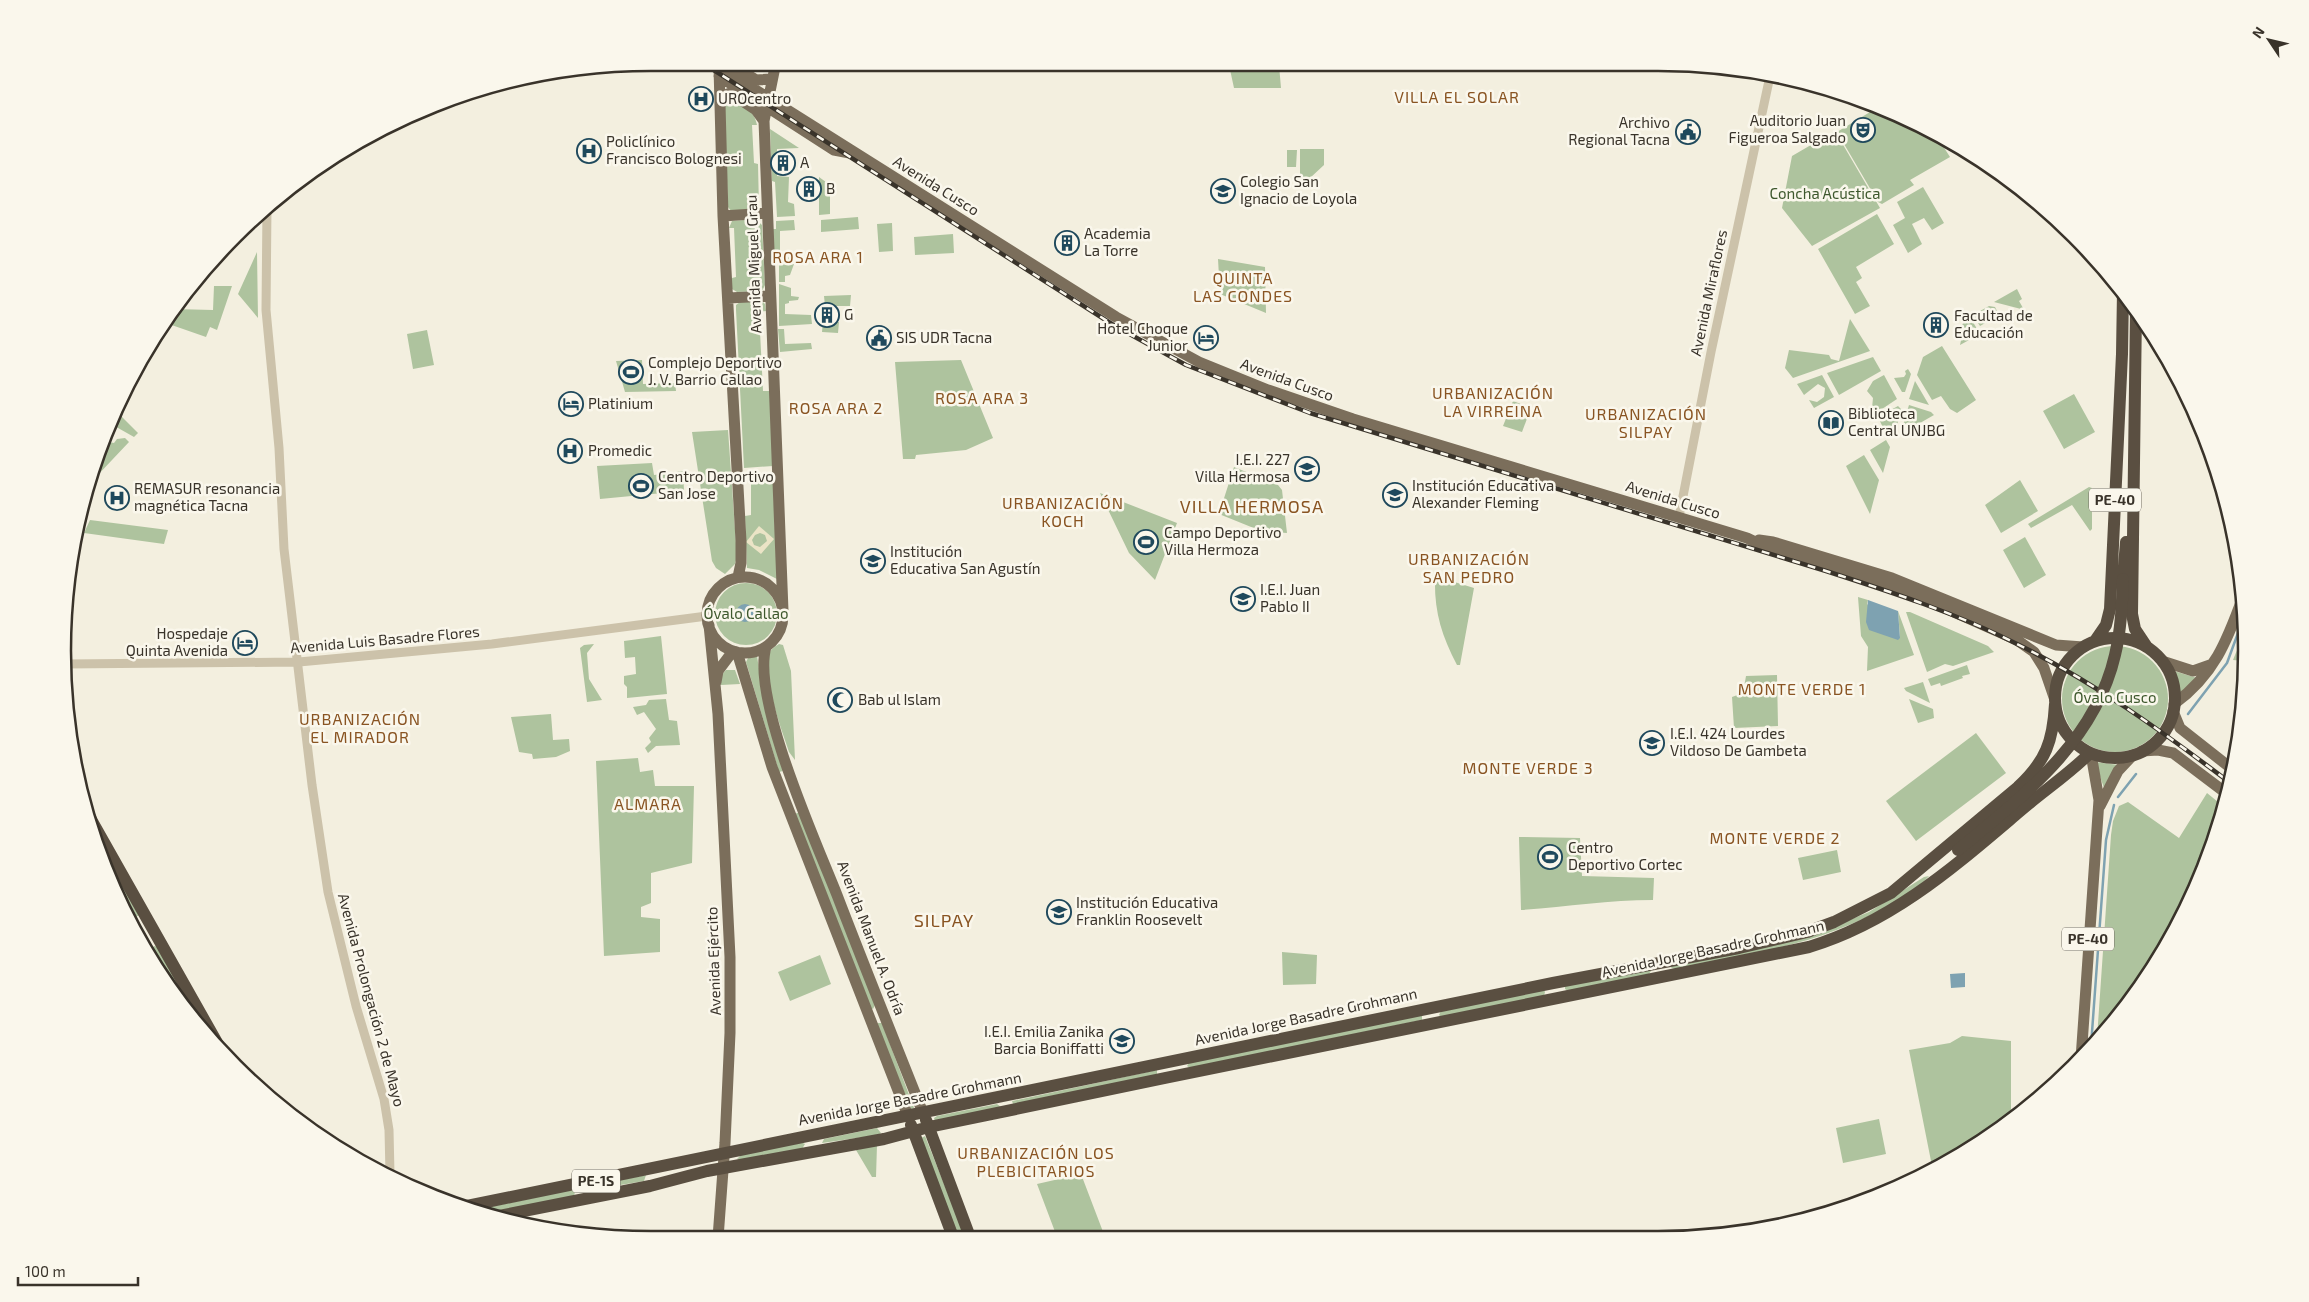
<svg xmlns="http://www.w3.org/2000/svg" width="2309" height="1302" viewBox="0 0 2309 1302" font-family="'Exo 2',sans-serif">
	<rect width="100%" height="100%" fill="#f3efdf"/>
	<path fill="#aec39e" d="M1229 65H1279L1281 88H1234Z
		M727 97C741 104 754 108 757 125H752L754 163 758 164 759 208 731 211 728 207 724 102Z
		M1875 109 1936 135 1950 157 1910 180 1914 185 1882 204 1878 202 1837 132Z
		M770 129 799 148 777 149V176L789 177 788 202 794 204 795 216 777 217 775 182 772 181Z
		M1835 131 1880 208 1812 246 1782 208 1792 156Z
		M1300 149H1324V165L1310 178 1300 177Z
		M1287 150H1297L1296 167H1287Z
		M819 177 830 185V214L819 215Z
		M1923 187 1944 223 1932 230 1924 218 1912 224 1922 244 1908 253 1893 225 1905 218 1897 202Z
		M1877 214 1894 244 1856 267 1862 278 1856 282 1870 306 1855 314 1818 249Z
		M858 217 859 229 821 232V220Z
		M756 219 762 225 765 285 762 291 737 292 732 289V278L736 277 734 228H729L732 221Z
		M794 220 795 230 780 231V258L793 257V261L774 260 773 229H776V221Z
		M892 223 893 251 879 252 877 224Z
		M953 234 954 253 915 255 914 237Z
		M257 252 258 318 238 294Z
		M1218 259 1265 267 1266 313 1220 294Z
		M779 264H794L790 275 785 276V282H779Z
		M779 284 791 288V296L799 297 798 300 789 301V303L785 304V314L811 315 812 324 779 326Z
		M214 286H232L217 330 210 327 206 337 163 322 174 309 213 310Z
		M2017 289 2022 299 2019 301 2023 308 2021 309 1994 302Z
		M851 295 850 306H825L824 296Z
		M761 300 765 304 766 311 759 312 763 391H770L773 466 744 468 736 310V305L740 302Z
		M1989 306 1995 307 1999 315 1980 326 1973 315Z
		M1970 317 1980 334 1960 345 1962 336 1959 330 1965 320Z
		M1850 319 1870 351 1793 378 1785 368 1789 350 1829 355 1831 359 1839 361Z
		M823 321 839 322 838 333 822 332Z
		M778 329H784L785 344 811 343 812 349 780 352Z
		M427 330 434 365 413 369 407 334Z
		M1942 346 1976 400 1957 413 1950 409 1941 396 1932 400 1917 375 1923 357Z
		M1873 357 1881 371 1839 395 1827 373Z
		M642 360 643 384 675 383 676 391 625 392 616 361Z
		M961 360 993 438 966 450 916 455 915 459H903L895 362Z
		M1908 369 1911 374 1905 392H1902L1894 378 1904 377 1906 374 1905 371Z
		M1822 375 1834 397 1814 408 1809 400 1817 402 1824 397 1825 388 1818 384 1804 395 1797 384Z
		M1884 375 1897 399 1876 413 1872 408 1873 398 1867 391 1873 381Z
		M1915 381 1929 405 1909 399Z
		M2074 394 2095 432 2064 449 2043 411Z
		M1513 401 1531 408 1522 432 1503 426Z
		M1909 405 1931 412 1934 415 1906 431 1903 425Z
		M1898 406 1901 409 1896 430 1886 434 1878 417Z
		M116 411 138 433 134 437 111 424Z
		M728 430 737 557 735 564 725 574 716 568 712 561 692 432Z
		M125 438 129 442 95 478 91 475 101 450 103 451 109 442 114 443 117 439Z
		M1886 440 1890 447 1883 473 1870 450Z
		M1864 455 1879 480 1870 514 1846 466Z
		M652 463 654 475 683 471 684 491 600 499 597 466Z
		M1234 467 1278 485 1282 490 1287 533 1261 531 1219 514Z
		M773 480 777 579 759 570 747 568 745 516 751 515V481Z
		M2020 480 2038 511 2001 533 1985 505Z
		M2089 487 2092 488V529L2090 531 2072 505 2031 528 2028 524Z
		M1100 493 1177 523 1155 580 1129 553Z
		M90 520 168 530 164 544 84 533Z
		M2025 537 2046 575 2024 588 2003 550Z
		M1435 576 1474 588 1460 665H1457C1441 634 1434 611 1435 576Z
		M715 614a31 31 0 1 1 62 0a31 31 0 1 1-62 0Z
		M1858 597 1868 600 1867 604 1900 637 1898 611 1914 655 1867 671 1868 647 1861 636Z
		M1906 612H1910L1988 646 1994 652 1953 666 1945 664 1927 672Z
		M2245 630 2244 661 2233 660Z
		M661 636 667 694 627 698V687L624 684V676L636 674 635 657 625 658 624 641Z
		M594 644 587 653 589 679 602 700 587 702 580 648 584 645Z
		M779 644 783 645 791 671 795 760 789 752C780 725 764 683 769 655 770 650 774 647 779 644Z
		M2062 699a53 53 0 1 1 106 0a53 53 0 1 1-106 0Z
		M757 656 765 707 783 771 779 772 746 662 748 658Z
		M1967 665 1970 674 1962 676 1963 678 1941 686 1940 683 1931 686 1928 679Z
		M726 670H735L740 684 721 685 720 677Z
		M2174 671 2197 678 2180 696Z
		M1777 675 1778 726 1734 728 1732 697 1743 693 1746 676Z
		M1923 682 1930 703 1906 691 1904 688Z
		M666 699 669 720 677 721 680 745 656 746 648 753 645 748 651 742 649 738 656 729 644 712 637 715 633 707 646 705 649 700Z
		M1909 699 1933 709 1934 718 1918 723Z
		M551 714 553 740 569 739 570 751 556 757 533 759 532 754 519 752 511 717Z
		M1976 733 2006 773 1916 841 1886 801Z
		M638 758 640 772 653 770 655 786H694L692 863 651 873V903L641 907V917L660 919V952L604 956 596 761Z
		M2095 762 2119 765 2104 788Z
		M2207 793 2223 806 2215 840 2168 945 2097 1038 2111 835 2113 821 2119 806 2128 802 2179 838Z
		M797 813H800L875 1005 873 1009 869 1007 795 814Z
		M1519 837 1580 838 1582 876 1654 878 1653 900C1609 900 1565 907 1521 910Z
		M97 841 139 915 136 917 133 916 104 864Z
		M1837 850 1841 872 1803 880 1798 858Z
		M1929 876C1919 888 1905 896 1892 903 1826 944 1749 954 1675 969L1671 968 1673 965 1830 928 1869 912 1924 877Z
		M154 946 158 947 208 1039 176 994 152 952Z
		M1282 952 1317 955 1316 984 1283 985Z
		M820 955 831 984 790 1001 778 972Z
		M1649 968 1651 971 1649 974 1568 991 1565 989V986Z
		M1544 990 1545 992 1544 996 1441 1017 1439 1015 1441 1011Z
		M1422 1015V1020L1190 1068 1187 1066 1189 1063Z
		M878 1023H882L914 1108 911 1109 877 1025Z
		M1962 1036 2011 1041V1119L1985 1140 1932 1166 1909 1050 1950 1043Z
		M1157 1070V1076L1013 1104 1012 1101Z
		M997 1104 1001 1107 935 1121 934 1118 937 1116Z
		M1879 1119 1886 1154 1843 1163 1836 1128Z
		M877 1128 881 1133 878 1135 822 1143 824 1139Z
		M925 1136 965 1237H958L919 1139Z
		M801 1142 805 1144 802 1149 740 1160 737 1159 741 1155Z
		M877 1145 876 1177H872L856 1150Z
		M1081 1174 1105 1237H1057L1037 1184Z
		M646 1175 644 1181 591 1190 595 1185Z
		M571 1190 575 1192 574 1196 486 1214 475 1210Z"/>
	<path fill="#ebe4c6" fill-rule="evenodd" d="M759 526 774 539 761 554 746 542ZM760 533 765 535 767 541 760 547 754 545 752 540 755 535Z"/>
	<path fill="#7ea2b1" d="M1868 600 1898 611 1900 638 1898 640 1869 630 1866 622Z
		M736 613a9 9 0 1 1 18 0a9 9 0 1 1-18 0Z
		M1965 973V987L1951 988 1950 974Z"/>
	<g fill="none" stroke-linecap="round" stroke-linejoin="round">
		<path stroke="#7ea2b1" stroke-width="2.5" d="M2188 714 2227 663 2245 614
			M2118 797 2136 774
			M2091 1046 2106 840 2114 805"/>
		<path stroke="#ccc2aa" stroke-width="9" d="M267 207 266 310 279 448 284 549 312 785 328 892 356 1006 384 1099 389 1130 390 1174
			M1679 517 1711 352 1770 76
			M65 664 299 662 492 644 707 616"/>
		<path stroke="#7b6e5b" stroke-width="11" d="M719 67 1116 317 1199 362 1268 390 1353 419 1747 538 1774 551 1874 581 1927 600 2017 640 2034 652 2044 668 2055 700
			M719 67 723 216 741 541V563L738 577
			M735 67 756 80 771 79
			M775 67 764 121 783 611
			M719 76 834 150 855 154
			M720 98 730 93 756 110 764 121
			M723 216 767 213
			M728 298 770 296
			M1759 540 1773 542 1892 578 2056 645 2083 647
			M707 615a38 38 0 1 1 76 0a38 38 0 1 1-76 0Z
			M709 625 718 714 730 957V1033L725 1143 718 1238
			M766 647C751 698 816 842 837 895 865 968 894 1040 923 1113
			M737 652 772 767 908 1116
			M2162 661 2193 671 2210 665
			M716 682 718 671 733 651
			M2174 704C2214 675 2227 641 2243 597
			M2173 711 2180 728 2232 769
			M2142 751 2158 750 2173 753 2226 793
			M2100 806 2118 771 2133 755
			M2081 1059 2099 800 2091 754"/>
		<path stroke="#5a4f41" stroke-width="12" d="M2136 311 2132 614 2135 629 2147 647
			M2123 579 2126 542
			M2055 698a60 60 0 1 1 120 0a60 60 0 1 1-120 0Z
			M2095 641 2106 625 2110 609 2122 354 2123 291
			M89 816 224 1055
			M128 917 158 968
			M926 1120 970 1237
			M911 1125 953 1237
			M467 1206 1553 983 1739 948 1807 932 1834 922 1891 893 2018 787C2046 761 2053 741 2055 704
			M494 1217 650 1186 707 1171 884 1139 929 1127 1165 1078 1809 947C1892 922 1954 867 2019 812 2042 792 2069 774 2090 753"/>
		<defs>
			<path id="rail" d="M709 67 1115 326 1186 365 1310 413 1826 571C1891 592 1956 613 2017 644 2092 681 2162 731 2229 782"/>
		</defs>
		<use href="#rail" stroke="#39332a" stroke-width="4.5"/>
		<use href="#rail" stroke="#faf7ec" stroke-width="2.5" stroke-dasharray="8" stroke-linecap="butt"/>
		<path stroke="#5a4f41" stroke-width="12" d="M1958 850C2023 796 2095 742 2115 655 2121 630 2122 605 2123 579"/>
	</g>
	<defs>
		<symbol id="hospital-ring" viewBox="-11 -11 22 22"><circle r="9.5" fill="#faf7ec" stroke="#1f495c" stroke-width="1.5"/><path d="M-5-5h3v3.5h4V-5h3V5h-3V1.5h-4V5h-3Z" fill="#1f495c"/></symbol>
		<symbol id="theatre-ring" viewBox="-11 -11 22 22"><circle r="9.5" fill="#faf7ec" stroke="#1f495c" stroke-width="1.5"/><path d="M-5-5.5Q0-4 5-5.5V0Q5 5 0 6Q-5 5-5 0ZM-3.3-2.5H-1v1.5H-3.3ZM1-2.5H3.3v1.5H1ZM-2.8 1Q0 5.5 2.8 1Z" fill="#1f495c"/></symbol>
		<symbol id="civic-ring" viewBox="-11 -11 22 22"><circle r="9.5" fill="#faf7ec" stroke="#1f495c" stroke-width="1.5"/><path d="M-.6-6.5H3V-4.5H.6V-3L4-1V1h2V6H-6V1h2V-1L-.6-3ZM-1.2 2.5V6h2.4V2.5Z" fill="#1f495c"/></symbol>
		<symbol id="building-ring" viewBox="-11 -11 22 22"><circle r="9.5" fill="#faf7ec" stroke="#1f495c" stroke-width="1.5"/><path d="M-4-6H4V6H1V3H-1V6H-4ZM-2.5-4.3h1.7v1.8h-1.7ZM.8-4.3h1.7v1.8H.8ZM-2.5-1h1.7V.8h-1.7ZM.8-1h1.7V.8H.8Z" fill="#1f495c"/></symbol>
		<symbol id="school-ring" viewBox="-11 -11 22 22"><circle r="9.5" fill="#faf7ec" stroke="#1f495c" stroke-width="1.5"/><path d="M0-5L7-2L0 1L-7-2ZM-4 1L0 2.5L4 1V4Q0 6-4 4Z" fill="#1f495c"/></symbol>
		<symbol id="hotel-ring" viewBox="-11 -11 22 22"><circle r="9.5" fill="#faf7ec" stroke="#1f495c" stroke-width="1.5"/><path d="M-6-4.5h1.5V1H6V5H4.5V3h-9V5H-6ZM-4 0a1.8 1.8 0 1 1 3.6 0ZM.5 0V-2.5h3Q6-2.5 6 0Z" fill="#1f495c"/></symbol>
		<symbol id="stadium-ring" viewBox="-11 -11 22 22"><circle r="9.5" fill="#faf7ec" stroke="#1f495c" stroke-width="1.5"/><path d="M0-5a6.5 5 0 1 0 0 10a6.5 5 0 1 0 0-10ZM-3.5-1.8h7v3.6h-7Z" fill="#1f495c"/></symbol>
		<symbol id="library-ring" viewBox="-11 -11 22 22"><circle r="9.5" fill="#faf7ec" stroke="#1f495c" stroke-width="1.5"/><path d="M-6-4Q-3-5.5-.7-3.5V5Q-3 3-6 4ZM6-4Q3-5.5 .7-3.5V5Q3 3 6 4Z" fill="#1f495c"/></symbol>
		<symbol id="mosque-ring" viewBox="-11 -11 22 22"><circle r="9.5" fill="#faf7ec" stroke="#1f495c" stroke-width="1.5"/><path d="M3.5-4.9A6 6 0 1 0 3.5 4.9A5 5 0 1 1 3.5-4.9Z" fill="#1f495c"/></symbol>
	</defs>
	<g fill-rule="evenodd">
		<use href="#hospital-ring" x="687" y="85" width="28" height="28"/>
		<use href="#theatre-ring" x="1849" y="116" width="28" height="28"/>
		<use href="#civic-ring" x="1674" y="118" width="28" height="28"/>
		<use href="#hospital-ring" x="575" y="137" width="28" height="28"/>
		<use href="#building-ring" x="769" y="149" width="28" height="28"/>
		<use href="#building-ring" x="795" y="175" width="28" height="28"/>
		<use href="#school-ring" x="1209" y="177" width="28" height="28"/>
		<use href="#building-ring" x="1053" y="229" width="28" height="28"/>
		<use href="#building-ring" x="813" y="301" width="28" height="28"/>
		<use href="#building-ring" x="1922" y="311" width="28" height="28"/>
		<use href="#civic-ring" x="865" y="324" width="28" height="28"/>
		<use href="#hotel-ring" x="1192" y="324" width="28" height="28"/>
		<use href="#stadium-ring" x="617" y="358" width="28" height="28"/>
		<use href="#hotel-ring" x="557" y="390" width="28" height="28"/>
		<use href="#library-ring" x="1817" y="409" width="28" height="28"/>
		<use href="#hospital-ring" x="556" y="437" width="28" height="28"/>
		<use href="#school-ring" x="1293" y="455" width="28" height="28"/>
		<use href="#stadium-ring" x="627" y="472" width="28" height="28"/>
		<use href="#school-ring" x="1381" y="481" width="28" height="28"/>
		<use href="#hospital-ring" x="103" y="484" width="28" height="28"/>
		<use href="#stadium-ring" x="1132" y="528" width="28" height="28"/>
		<use href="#school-ring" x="859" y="547" width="28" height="28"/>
		<use href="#school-ring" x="1229" y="585" width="28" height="28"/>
		<use href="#hotel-ring" x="231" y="629" width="28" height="28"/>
		<use href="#mosque-ring" x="826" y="686" width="28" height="28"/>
		<use href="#school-ring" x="1638" y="729" width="28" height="28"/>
		<use href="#stadium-ring" x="1536" y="843" width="28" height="28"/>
		<use href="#school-ring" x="1045" y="898" width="28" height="28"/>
		<use href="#school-ring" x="1108" y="1027" width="28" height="28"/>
	</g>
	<g text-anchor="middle" stroke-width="5" stroke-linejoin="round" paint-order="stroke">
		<g fill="#faf7ec" stroke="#736e64" stroke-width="1">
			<rect x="2089" y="488.5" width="52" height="23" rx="4"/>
			<rect x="2062" y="927.5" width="52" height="23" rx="4"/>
			<rect x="572" y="1169.5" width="48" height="23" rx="4"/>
		</g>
		<g font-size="14" font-weight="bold" fill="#39332a">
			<text x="2115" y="505">PE-40</text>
			<text x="2088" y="944">PE-40</text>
			<text x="596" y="1186">PE-1S</text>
		</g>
		<g font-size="15" fill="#39332a" stroke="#faf7ec" text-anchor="start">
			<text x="718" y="104">UROcentro</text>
			<text x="1846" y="126" text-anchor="end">Auditorio Juan<tspan x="1846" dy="17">Figueroa Salgado</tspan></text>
			<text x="1670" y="128" text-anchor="end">Archivo<tspan x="1670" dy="17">Regional Tacna</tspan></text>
			<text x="606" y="147">Policlínico<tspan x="606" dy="17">Francisco Bolognesi</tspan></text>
			<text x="800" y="168">A</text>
			<text x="1240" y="187">Colegio San<tspan x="1240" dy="17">Ignacio de Loyola</tspan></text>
			<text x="826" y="194">B</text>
			<text x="1084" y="239">Academia<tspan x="1084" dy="17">La Torre</tspan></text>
			<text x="844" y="320">G</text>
			<text x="1954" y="321">Facultad de<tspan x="1954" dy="17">Educación</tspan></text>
			<text x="1188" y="334" text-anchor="end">Hotel Choque<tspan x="1188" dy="17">Junior</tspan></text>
			<text x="896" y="343">SIS UDR Tacna</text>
			<text x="648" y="368">Complejo Deportivo<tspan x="648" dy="17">J. V. Barrio Callao</tspan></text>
			<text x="588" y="409">Platinium</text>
			<text x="1848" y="419">Biblioteca<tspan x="1848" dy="17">Central UNJBG</tspan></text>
			<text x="588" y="456">Promedic</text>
			<text x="1290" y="465" text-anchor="end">I.E.I. 227<tspan x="1290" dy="17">Villa Hermosa</tspan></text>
			<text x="658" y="482">Centro Deportivo<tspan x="658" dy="17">San Jose</tspan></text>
			<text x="1412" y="491">Institución Educativa<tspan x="1412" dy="17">Alexander Fleming</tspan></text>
			<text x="134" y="494">REMASUR resonancia<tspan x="134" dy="17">magnética Tacna</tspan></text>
			<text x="1164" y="538">Campo Deportivo<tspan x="1164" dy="17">Villa Hermoza</tspan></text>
			<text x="890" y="557">Institución<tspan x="890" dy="17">Educativa San Agustín</tspan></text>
			<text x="1260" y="595">I.E.I. Juan<tspan x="1260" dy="17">Pablo II</tspan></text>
			<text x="228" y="639" text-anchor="end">Hospedaje<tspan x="228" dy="17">Quinta Avenida</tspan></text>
			<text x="858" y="705">Bab ul Islam</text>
			<text x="1670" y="739">I.E.I. 424 Lourdes<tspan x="1670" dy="17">Vildoso De Gambeta</tspan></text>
			<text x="1568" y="853">Centro<tspan x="1568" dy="17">Deportivo Cortec</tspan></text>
			<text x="1076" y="908">Institución Educativa<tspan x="1076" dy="17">Franklin Roosevelt</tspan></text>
			<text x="1104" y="1037" text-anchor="end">I.E.I. Emilia Zanika<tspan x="1104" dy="17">Barcia Boniffatti</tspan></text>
		</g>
		<g font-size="15" fill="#39332a" stroke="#faf7ec">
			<text transform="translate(936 186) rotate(32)" y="5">Avenida Cusco</text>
			<text transform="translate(754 264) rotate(-92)" y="5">Avenida Miguel Grau</text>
			<text transform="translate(1709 293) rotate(-78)" y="5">Avenida Miraflores</text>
			<text transform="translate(1287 380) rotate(20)" y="5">Avenida Cusco</text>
			<text transform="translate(1673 500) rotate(17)" y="5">Avenida Cusco</text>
			<text transform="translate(385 640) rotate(-5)" y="5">Avenida Luis Basadre Flores</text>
			<text transform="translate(871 938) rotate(69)" y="5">Avenida Manuel A. Odría</text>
			<text transform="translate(1713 949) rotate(-12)" y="5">Avenida Jorge Basadre Grohmann</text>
			<text transform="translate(714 961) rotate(-92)" y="5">Avenida Ejército</text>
			<text transform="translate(371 1000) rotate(75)" y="5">Avenida Prolongación 2 de Mayo</text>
			<text transform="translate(1306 1017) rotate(-12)" y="5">Avenida Jorge Basadre Grohmann</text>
			<text transform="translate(910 1099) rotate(-11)" y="5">Avenida Jorge Basadre Grohmann</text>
		</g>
		<g font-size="15" fill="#3e582d" stroke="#faf7ec">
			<text x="1825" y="199">Concha Acústica</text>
			<text x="746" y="619">Óvalo Callao</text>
			<text x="2115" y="703">Óvalo Cusco</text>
		</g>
		<g font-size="16" letter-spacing="1" fill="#895422" stroke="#faf7ec">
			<text x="1457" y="103">VILLA EL SOLAR</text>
			<text x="818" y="263">ROSA ARA 1</text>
			<text x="1243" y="284">QUINTA<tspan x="1243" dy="18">LAS CONDES</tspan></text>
			<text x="1493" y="399">URBANIZACIÓN<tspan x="1493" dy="18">LA VIRREINA</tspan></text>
			<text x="982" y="404">ROSA ARA 3</text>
			<text x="836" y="414">ROSA ARA 2</text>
			<text x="1646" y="420">URBANIZACIÓN<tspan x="1646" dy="18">SILPAY</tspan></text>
			<text x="1063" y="509">URBANIZACIÓN<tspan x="1063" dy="18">KOCH</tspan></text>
			<text x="1469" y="565">URBANIZACIÓN<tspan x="1469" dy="18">SAN PEDRO</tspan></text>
			<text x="1802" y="695">MONTE VERDE 1</text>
			<text x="360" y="725">URBANIZACIÓN<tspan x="360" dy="18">EL MIRADOR</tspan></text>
			<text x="1528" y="774">MONTE VERDE 3</text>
			<text x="648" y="810">ALMARA</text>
			<text x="1775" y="844">MONTE VERDE 2</text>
			<text x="1036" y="1159">URBANIZACIÓN LOS<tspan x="1036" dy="18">PLEBICITARIOS</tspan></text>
		</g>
		<g font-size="18" letter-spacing="1" fill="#895422" stroke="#faf7ec">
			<text x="1252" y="513">VILLA HERMOSA</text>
			<text x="944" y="927">SILPAY</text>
		</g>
	</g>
	<path d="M0 0H2309V1302H0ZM651 71H1658A580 580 0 0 1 2238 651V651A580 580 0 0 1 1658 1231H651A580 580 0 0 1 71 651V651A580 580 0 0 1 651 71Z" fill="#faf7ec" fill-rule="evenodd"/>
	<path fill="none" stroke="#39332a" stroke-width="2.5" d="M651 71H1658A580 580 0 0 1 2238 651V651A580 580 0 0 1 1658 1231H651A580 580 0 0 1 71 651V651A580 580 0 0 1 651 71Z"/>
	<g transform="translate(2269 40) rotate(305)" stroke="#faf7ec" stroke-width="4" paint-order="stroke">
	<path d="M0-4L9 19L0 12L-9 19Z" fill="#39332a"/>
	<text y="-8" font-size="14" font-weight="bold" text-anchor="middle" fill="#39332a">N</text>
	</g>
	<path d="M18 1277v8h120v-8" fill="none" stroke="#39332a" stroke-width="2.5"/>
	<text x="25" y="1277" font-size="15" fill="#39332a" stroke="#faf7ec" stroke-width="4" paint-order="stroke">100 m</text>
</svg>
